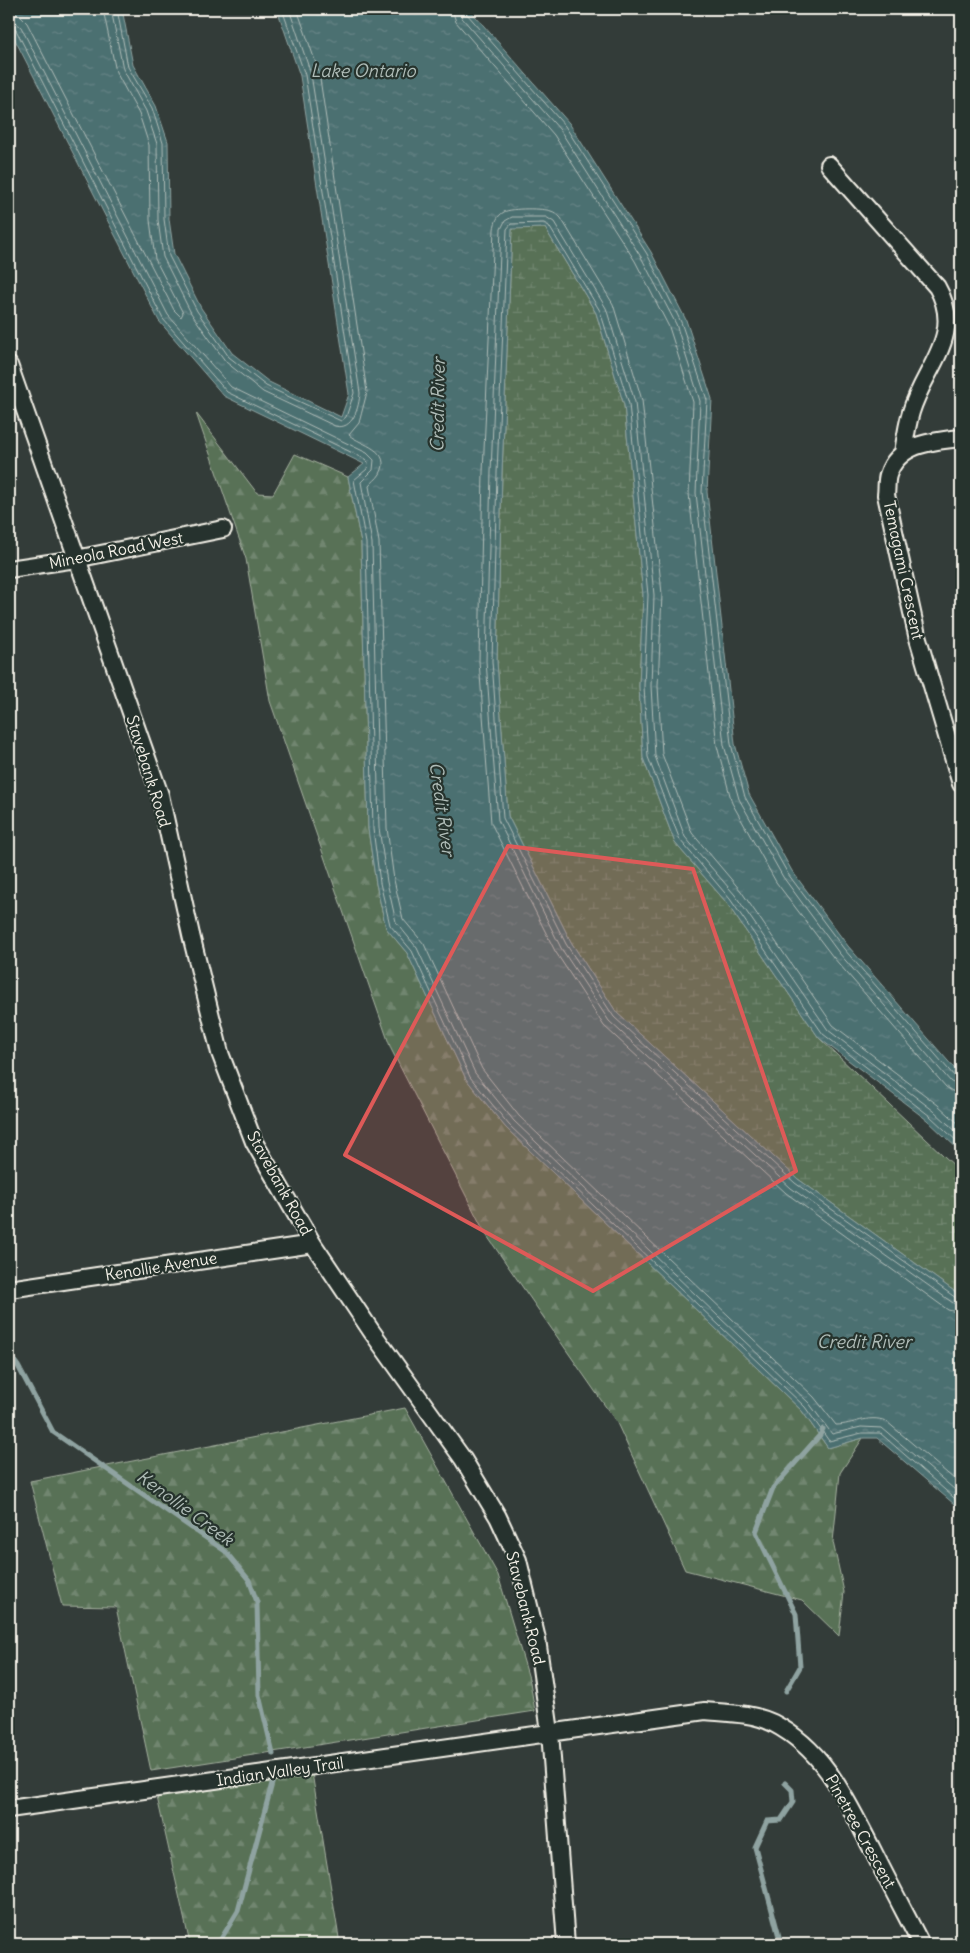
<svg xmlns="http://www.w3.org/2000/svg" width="970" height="1953" viewBox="0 0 970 1953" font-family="Delius,sans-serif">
	<defs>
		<pattern id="forest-firs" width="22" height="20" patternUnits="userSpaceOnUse" patternTransform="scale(1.25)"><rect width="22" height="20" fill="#587157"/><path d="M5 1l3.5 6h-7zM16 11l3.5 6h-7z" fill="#71866f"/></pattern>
		<pattern id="wetland-marsh" width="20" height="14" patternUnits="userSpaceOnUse" patternTransform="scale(1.25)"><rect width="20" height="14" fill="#587157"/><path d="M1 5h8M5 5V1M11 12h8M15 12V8" fill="none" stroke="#71866f"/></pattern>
		<pattern id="water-ripples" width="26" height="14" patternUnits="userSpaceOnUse" patternTransform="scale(1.25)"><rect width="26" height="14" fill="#4b6f71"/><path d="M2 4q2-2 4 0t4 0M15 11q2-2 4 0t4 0" fill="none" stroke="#668485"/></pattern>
	</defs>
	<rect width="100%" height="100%" fill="#333c39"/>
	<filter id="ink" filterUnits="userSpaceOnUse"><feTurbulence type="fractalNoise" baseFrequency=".02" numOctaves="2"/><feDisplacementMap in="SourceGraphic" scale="10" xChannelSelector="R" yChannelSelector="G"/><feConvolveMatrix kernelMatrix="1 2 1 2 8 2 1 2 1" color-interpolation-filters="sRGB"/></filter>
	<g filter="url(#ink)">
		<path fill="url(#forest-firs)" stroke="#a6b1a0" d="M196 413 257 493 273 494 295 454 348 477 361 543 368 829 376 884 386 928 407 953 466 1079 506 1128 802 1411 828 1448 863 1438 840 1473 833 1542 844 1592 839 1636 802 1600 685 1570 617 1423 485 1233 391 1049 270 701 246 559Z
			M405 1408 498 1575 530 1682 535 1711 151 1771 116 1607 62 1606 30 1481Z
			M312 1773 340 1944H190L157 1797Z"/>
		<path fill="url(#wetland-marsh)" stroke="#a6b1a0" d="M512 228H545L596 313 624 405 643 595 639 686 643 758 675 843 726 902 819 1038 961 1172V1296L798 1179 617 1013 571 942 508 816 497 661 502 473Z"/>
		<path fill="url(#water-ripples)" stroke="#8fa3a1" d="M9 9H122L133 65 156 106 168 142 169 219 174 254 201 308 232 353 269 382 341 417 349 394 300 76 277 9H469L569 123 651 252 686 320 712 399 707 492 735 744 749 794 792 871 848 946 961 1076V1152L927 1120 819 1038 726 902 675 843 643 758 639 686 643 595 624 405 596 313 545 228 512 229 502 473 497 661 508 816 571 942 617 1013 798 1179 961 1296V1510L877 1438H863L828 1448 802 1411 506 1128 466 1079 407 953 386 928 376 884 368 829 361 543 348 477 364 464 224 396 159 321 9 28Z"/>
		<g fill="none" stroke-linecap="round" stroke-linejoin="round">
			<path stroke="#b0bdb8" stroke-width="1" d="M111 9 123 69 146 111 157 144 158 220 163 257 191 313 226 362 263 392 335 426C353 431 359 407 360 393L311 74 289 9
				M117 9 128 67 152 108 163 143 164 219 169 256 197 311 229 357 266 386 341 421 346 417 354 393 305 75 282 9
				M297 9 319 72 367 392 359 423 349 435C361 445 393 450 380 474 377 479 372 482 369 486L379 542 387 828 394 880 403 919 424 944 482 1069 519 1116 814 1397 836 1425C853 1425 868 1414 886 1421L961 1485
				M452 9 456 22 554 135 635 261 669 327 693 402 689 494 717 746 732 803 776 882 833 957 946 1087 952 1091 961 1093
				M459 9 462 18 560 130 641 257 676 324 700 401 696 493 724 745 739 799 783 877 839 953 951 1082 961 1086
				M466 9 467 14 565 126 647 254 681 322 707 400 702 492 731 744 745 797 788 874 844 949 955 1077 961 1079
				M9 13 19 15 27 23 174 310 181 317 183 313 155 259 150 220 149 145 139 114 116 72 103 9
				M9 21 15 22 21 27 168 315 231 387 367 453 374 460 373 470 361 482 372 543 379 828 387 882 396 922 417 948 475 1073 514 1121 809 1403 832 1434 861 1427 882 1428 961 1495
				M9 27 16 30 163 319 227 392 365 459 368 462 367 469 354 480 366 543 373 829 380 883 390 925 412 951 470 1077 509 1125 805 1407 829 1441 862 1433H880L961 1504
				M961 1126 938 1105 833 1025 741 891 692 833 662 754 658 686 662 594 642 400 613 304 561 218C558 215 555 212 551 211 543 208 511 208 504 212 497 216 495 222 494 229L483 472 479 661 491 823 555 951 604 1026 786 1193 948 1310 961 1313
				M961 1136 934 1111 828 1030 735 895 685 837 655 756 651 686 654 595 635 402 606 308 554 222 546 217H512L505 221 501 229 491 472 486 661 498 820 561 948 609 1021 791 1188 953 1303 961 1306
				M961 1145 930 1116 823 1034 730 899 680 840 648 757 644 686 648 595 629 404 600 311 549 226 544 223 511 224 507 229 497 473 492 661 503 818 566 944 614 1017 795 1183 956 1298 961 1299"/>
			<path stroke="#8fa3a1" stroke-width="5" d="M9 1354 18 1366 53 1432 225 1551 249 1580 257 1602 259 1695 273 1754
				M786 1691 800 1667 796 1614 756 1532 773 1488 820 1435 823 1429
				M218 1944 238 1911 274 1776
				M781 1944 755 1847 767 1821 781 1820 793 1802 792 1790 785 1783"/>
			<defs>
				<path id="street" d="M829 165 937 287C965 335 924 368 911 412 907 425 905 440 903 453
					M9 365 160 795 191 935 220 1053 254 1142 313 1244 372 1332 463 1459 498 1517 518 1560 537 1639 550 1732 566 1944
					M961 438C933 441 898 443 888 475 886 481 887 489 886 495L917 635 961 784
					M9 569 76 559 223 529
					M9 1289 313 1244
					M9 1809 705 1711C727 1713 753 1713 773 1723 825 1750 846 1799 872 1849 888 1881 905 1913 921 1944"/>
			</defs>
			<use href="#street" stroke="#f4f1e8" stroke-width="20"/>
			<use href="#street" stroke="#26332d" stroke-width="16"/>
		</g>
	</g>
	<path fill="#de5a58" fill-opacity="0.2" stroke="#de5a58" stroke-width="4" stroke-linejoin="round" d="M508 846 693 869 796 1171 593 1291 345 1155Z"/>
	<g text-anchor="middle" stroke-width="4.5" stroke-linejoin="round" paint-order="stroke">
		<g font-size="16" fill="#f4f1e8" stroke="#26332d">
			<text transform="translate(116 550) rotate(-11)" y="6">Mineola Road West</text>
			<text transform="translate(904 570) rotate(78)" y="6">Temagami Crescent</text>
			<text transform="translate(149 771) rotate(73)" y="6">Stavebank Road</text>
			<text transform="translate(280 1183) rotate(61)" y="6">Stavebank Road</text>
			<text transform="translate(161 1266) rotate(-9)" y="6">Kenollie Avenue</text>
			<text transform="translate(526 1608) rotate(76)" y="6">Stavebank Road</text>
			<text transform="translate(280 1771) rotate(-8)" y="6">Indian Valley Trail</text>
			<text transform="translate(861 1831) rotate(61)" y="6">Pinetree Crescent</text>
		</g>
		<g font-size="18" font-style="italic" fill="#b0bdb8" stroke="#26332d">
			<text x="363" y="77">Lake Ontario</text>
			<text transform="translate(438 405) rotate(-89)" y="6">Credit River</text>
			<text transform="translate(442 809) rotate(82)" y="6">Credit River</text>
			<text x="864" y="1348">Credit River</text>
			<text transform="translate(185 1508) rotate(36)" y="6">Kenollie Creek</text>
		</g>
	</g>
	<rect width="970" height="1953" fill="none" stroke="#26332d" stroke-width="30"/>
	<rect x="15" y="15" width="940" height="1923" fill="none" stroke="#f4f1e8" stroke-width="2" filter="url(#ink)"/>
</svg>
